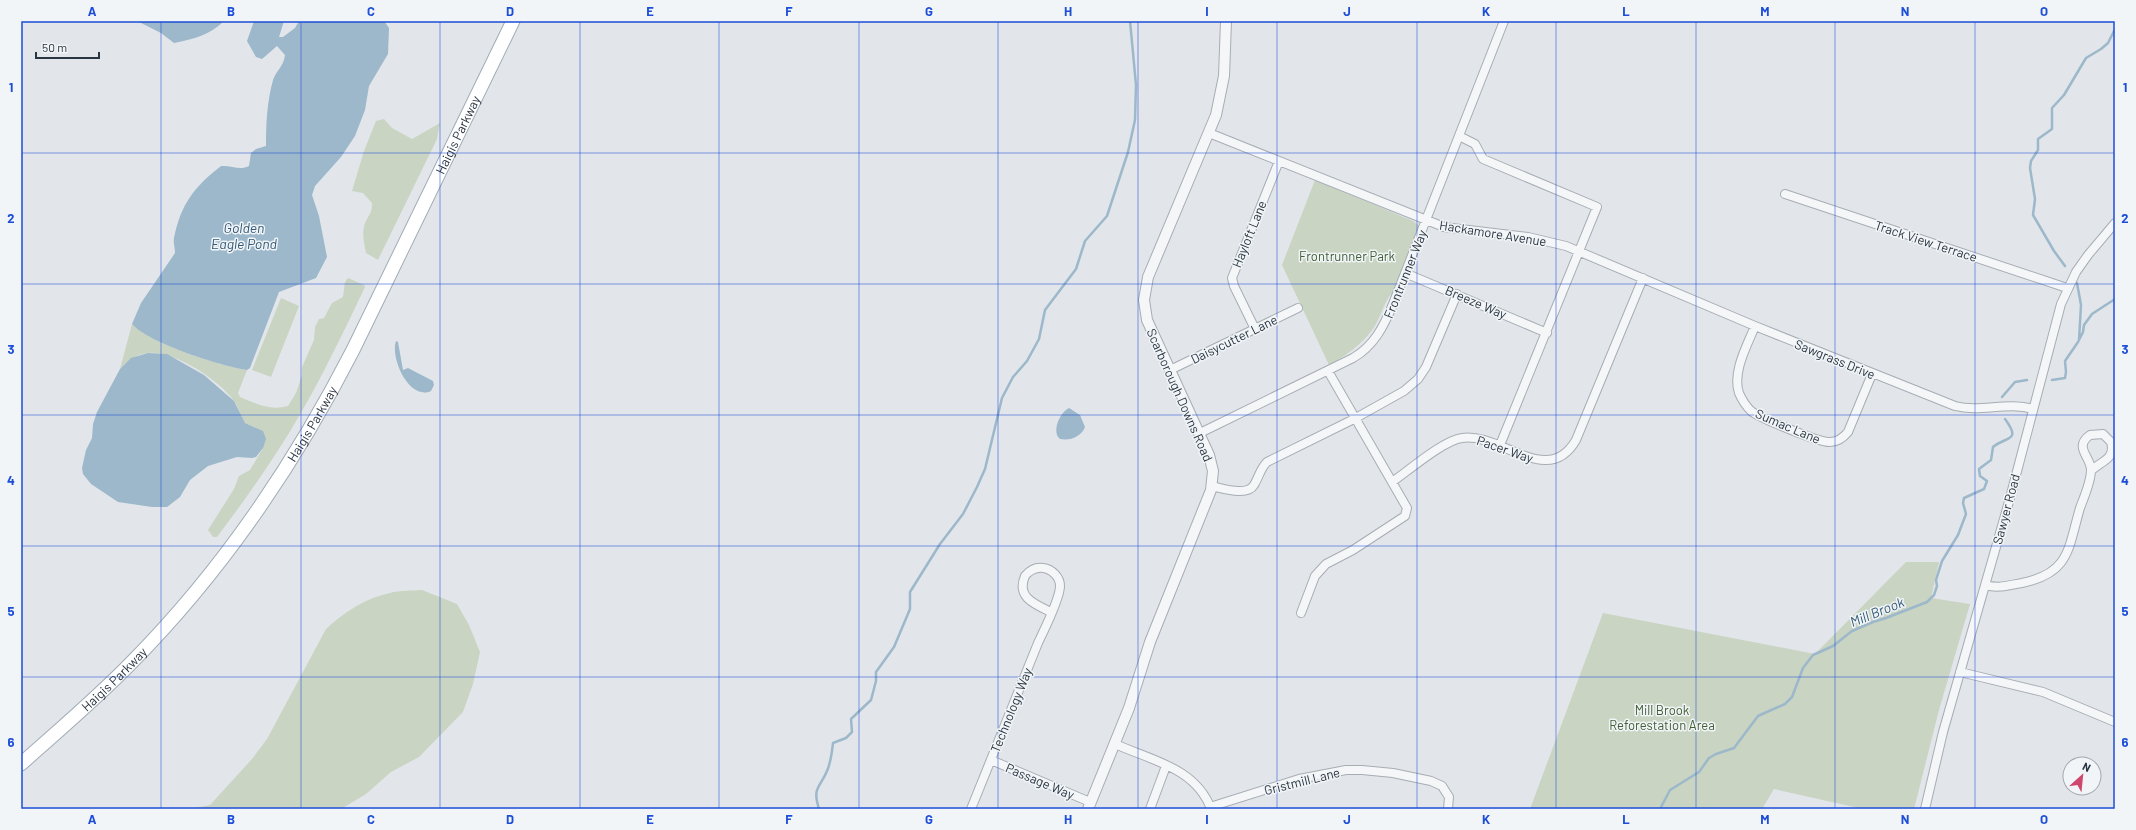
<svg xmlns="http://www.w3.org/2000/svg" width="2136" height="830" viewBox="0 0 2136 830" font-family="Barlow,sans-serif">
	<rect width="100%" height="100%" fill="#e2e6ea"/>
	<path fill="#c9d4c3" d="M384 119 392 128 412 139 440 123 437 139 378 260 366 253C364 243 361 231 366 221 370 213 372 212 372 203L363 193 352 191 364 151 376 121Z
		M1315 180 1413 221 1418 225V231L1395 290C1385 299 1383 311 1377 322 1369 339 1345 357 1329 365L1282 265Z
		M348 278 364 285 365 287C345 329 325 371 302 411 277 455 247 497 217 537H213L208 530 234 489 239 476 250 470 263 448 258 429 245 423C240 416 239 408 234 401 219 380 174 350 148 353 136 354 128 361 120 369L132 324C148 343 221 366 247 370L238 393 240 397C257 404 270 411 288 406L296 393 302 375V367L314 340 315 327 319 319 324 318 332 303 343 297 345 282Z
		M281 298 299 306 271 377 252 370Z
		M1906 562H1939L1931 598 1970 604 1939 710 1914 809H1863L1774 789 1762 809H1530L1603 613 1815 654Z
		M422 590 457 604 469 625 480 652 473 684 463 712 419 757 391 772 366 794 341 809H190L210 805 252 759 267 739 326 629C344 612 366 598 390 593 400 590 412 591 422 590Z"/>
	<path fill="#9cb8ca" d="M137 21H224C210 35 194 39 174 43L161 33Z
		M254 21H284L279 37H283L295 28 299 21H384L389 28 388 54 369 86 365 110 355 136 341 157 315 186 312 195 319 216 327 257 316 278 279 292 250 368 247 370C221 366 148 343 132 324L141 303 175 253C175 248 173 242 174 238 181 204 194 187 221 166 232 165 239 171 249 166L251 153 256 149 266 146C266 123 267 102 273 80 276 71 284 66 285 55L277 46 262 59 256 57 247 41Z
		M396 341 398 342 403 370 408 368 433 381 434 385 431 391C409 401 390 358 396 341Z
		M148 353 167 354 204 375 234 401 245 423 263 431 266 439 263 448 256 457 252 458 237 457 208 466 190 480 180 497 167 507H152L118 502 91 484 83 474 82 468 86 450 92 438 93 424 97 412 120 369 131 358Z
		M1069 408 1080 415 1085 427C1081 437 1070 441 1060 439 1051 432 1060 412 1069 408Z"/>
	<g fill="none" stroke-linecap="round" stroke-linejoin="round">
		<path stroke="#9cb8ca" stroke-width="2.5" d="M2065 266 2054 251 2033 215 2035 199 2030 168 2031 161 2038 150V139L2052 129V108L2064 95 2086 58 2101 49 2108 43 2115 29
			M2077 283 2081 305 2079 340
			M2052 380 2065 378 2066 372 2065 361 2078 342 2083 332 2084 325 2092 314 2115 299
			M2002 397 2015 382 2027 380
			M819 809C812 787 820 788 827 771 831 762 832 752 833 743L846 738 852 732 851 719 871 700 876 681V672L894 647 910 609V592L940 544 963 514 977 487 985 469 1002 398 1013 377 1027 361 1039 339 1045 310 1076 269 1085 241 1107 216 1128 152 1135 120 1136 85 1130 21
			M1660 809 1670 790 1699 772 1709 758 1716 754 1734 748 1758 716 1785 704 1792 697 1803 668 1813 655 1833 646 1852 631 1873 622 1886 618 1927 602 1934 595 1937 586 1936 580 1942 561 1958 535 1966 514 1963 503 1964 498 1984 489 1987 481 1980 476 1979 469 1991 460 1993 447C2006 436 2022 442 2005 419"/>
		<defs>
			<path id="minor" d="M1209 133 1444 227 1528 237 1566 246 1755 326 1955 406C1981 413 2007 401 2033 409
				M1459 136 1475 144 1483 159 1597 207 1500 445
				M1785 194 2067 288
				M1405 273 1547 333
				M1755 326C1747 346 1732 372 1739 393 1742 400 1746 406 1751 411 1760 418 1820 443 1830 442 1838 442 1843 438 1848 432L1872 374
				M1255 329 1234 286 1232 278 1279 161
				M1170 370 1298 308
				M1328 371 1392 482C1408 471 1444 440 1462 438 1500 432 1548 489 1576 440L1643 278
				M1200 433 1353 358C1374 346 1384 326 1393 304L1504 21
				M1211 486C1222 488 1247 497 1254 485 1259 477 1260 469 1267 462L1354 419 1404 391 1418 379 1426 367 1457 294
				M1986 585C1998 589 2009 585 2022 583 2070 573 2068 549 2080 508 2084 497 2091 482 2091 470 2091 457 2073 447 2090 435L2103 434 2111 442C2116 460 2100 461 2091 471
				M1301 613 1315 576 1326 564 1353 550 1405 516 1407 508 1392 482
				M1960 672 2043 692 2115 722
				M1115 744C1151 760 1196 768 1211 809
				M991 760 1090 802
				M1210 807 1299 779 1346 770H1362L1393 773 1431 781 1442 786 1449 797 1448 809
				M971 809C993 754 1016 698 1038 643 1044 630 1060 599 1060 586 1060 577 1052 569 1043 568 1035 567 1030 570 1025 576 1016 597 1034 604 1051 612
				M1150 809 1166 766
				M1925 809 1943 732 2010 498 2061 304 2076 272 2088 255 2115 223"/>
			<path id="tertiary" d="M1088 809 1129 708 1150 642 1211 490 1213 471 1209 455 1147 320 1144 300 1148 277 1216 115 1224 76 1226 21"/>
			<g id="primary">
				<path id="s1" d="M21 764C59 730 97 698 132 662 222 571 295 463 353 350L513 21"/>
			</g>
		</defs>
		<use href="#minor" stroke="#a7adb4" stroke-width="10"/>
		<use href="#tertiary" stroke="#a7adb4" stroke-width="12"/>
		<use href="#primary" stroke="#a1acb6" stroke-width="15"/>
		<use href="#minor" stroke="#f4f6f8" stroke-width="8"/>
		<use href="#tertiary" stroke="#f4f6f8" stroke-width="10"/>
		<use href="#primary" stroke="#fff" stroke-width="13"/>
	</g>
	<path fill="none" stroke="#1d4ed8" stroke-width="1" stroke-opacity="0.55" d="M161 21V809M301 21V809M440 21V809M580 21V809M719 21V809M859 21V809M998 21V809M1138 21V809M1277 21V809M1417 21V809M1556 21V809M1696 21V809M1835 21V809M1975 21V809M21 153H2115M21 284H2115M21 415H2115M21 546H2115M21 677H2115"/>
	<g text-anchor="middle" stroke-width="3" stroke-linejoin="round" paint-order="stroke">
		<g font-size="13" fill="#2a3542" stroke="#f1f5f7">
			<text dy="5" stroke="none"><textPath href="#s1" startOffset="774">Haigis Parkway</textPath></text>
			<text transform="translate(1493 233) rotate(9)" y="5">Hackamore Avenue</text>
			<text transform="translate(1249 234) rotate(-68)" y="5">Hayloft Lane</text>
			<text transform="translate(1926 241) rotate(18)" y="5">Track View Terrace</text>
			<text transform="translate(1405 274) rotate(-68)" y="5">Frontrunner Way</text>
			<text transform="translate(1476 302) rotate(23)" y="5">Breeze Way</text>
			<text transform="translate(1234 339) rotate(-26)" y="5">Daisycutter Lane</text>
			<text transform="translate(1835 359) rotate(22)" y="5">Sawgrass Drive</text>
			<text transform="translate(1180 395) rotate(66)" y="5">Scarborough Downs Road</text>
			<text dy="5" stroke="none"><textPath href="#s1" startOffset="450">Haigis Parkway</textPath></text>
			<text transform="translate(1788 426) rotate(23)" y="5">Sumac Lane</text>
			<text transform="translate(1505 449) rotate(19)" y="5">Pacer Way</text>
			<text transform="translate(2006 509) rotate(-75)" y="5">Sawyer Road</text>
			<text dy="5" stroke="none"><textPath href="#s1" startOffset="126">Haigis Parkway</textPath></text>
			<text transform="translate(1011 710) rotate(-68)" y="5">Technology Way</text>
			<text transform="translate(1040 781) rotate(23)" y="5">Passage Way</text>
			<text transform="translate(1302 781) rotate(-14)" y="5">Gristmill Lane</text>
		</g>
		<g font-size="13" fill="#435e37" stroke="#f1f5f7">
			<text x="1347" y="261">Frontrunner Park</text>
			<text x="1662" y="715">Mill Brook<tspan x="1662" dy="15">Reforestation Area</tspan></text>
		</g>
		<g font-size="14" font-style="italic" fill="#335976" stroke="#f1f5f7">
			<text x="244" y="233">Golden<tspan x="244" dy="16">Eagle Pond</tspan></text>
			<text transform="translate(1877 612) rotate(-22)" y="5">Mill Brook</text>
		</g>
	</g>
	<rect width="2136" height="830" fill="none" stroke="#f1f5f7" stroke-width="44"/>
	<g transform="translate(2082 776) rotate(27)"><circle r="19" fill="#f1f5f7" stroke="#a1a8af"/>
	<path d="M0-3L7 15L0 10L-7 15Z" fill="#cf476c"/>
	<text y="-6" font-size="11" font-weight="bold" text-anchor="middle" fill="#2a3542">N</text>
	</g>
	<path d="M36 52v6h63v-6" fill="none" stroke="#2a3542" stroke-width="2"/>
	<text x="42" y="52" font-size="12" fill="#2a3542" stroke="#f1f5f7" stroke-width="3" paint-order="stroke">50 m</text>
	<rect x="22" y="22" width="2092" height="786" fill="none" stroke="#1d4ed8" stroke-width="1.5"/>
	<g font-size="13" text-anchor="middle" font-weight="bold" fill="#1d4ed8">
		<text x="92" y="16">A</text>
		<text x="231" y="16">B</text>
		<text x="371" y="16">C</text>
		<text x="510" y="16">D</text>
		<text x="650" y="16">E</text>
		<text x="789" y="16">F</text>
		<text x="929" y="16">G</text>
		<text x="1068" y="16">H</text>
		<text x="1207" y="16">I</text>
		<text x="1347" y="16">J</text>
		<text x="1486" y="16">K</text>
		<text x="1626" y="16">L</text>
		<text x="1765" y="16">M</text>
		<text x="1905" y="16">N</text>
		<text x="2044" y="16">O</text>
		<text x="11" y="92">1</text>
		<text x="2125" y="92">1</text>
		<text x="11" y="223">2</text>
		<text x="2125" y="223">2</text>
		<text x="11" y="354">3</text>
		<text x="2125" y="354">3</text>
		<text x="11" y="485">4</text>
		<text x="2125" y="485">4</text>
		<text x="11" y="616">5</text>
		<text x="2125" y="616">5</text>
		<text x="11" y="747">6</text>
		<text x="2125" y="747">6</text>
		<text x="92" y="824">A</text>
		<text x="231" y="824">B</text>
		<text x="371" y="824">C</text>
		<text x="510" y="824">D</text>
		<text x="650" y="824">E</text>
		<text x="789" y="824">F</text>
		<text x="929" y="824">G</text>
		<text x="1068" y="824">H</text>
		<text x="1207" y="824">I</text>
		<text x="1347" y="824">J</text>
		<text x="1486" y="824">K</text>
		<text x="1626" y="824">L</text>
		<text x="1765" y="824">M</text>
		<text x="1905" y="824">N</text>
		<text x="2044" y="824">O</text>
	</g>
</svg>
